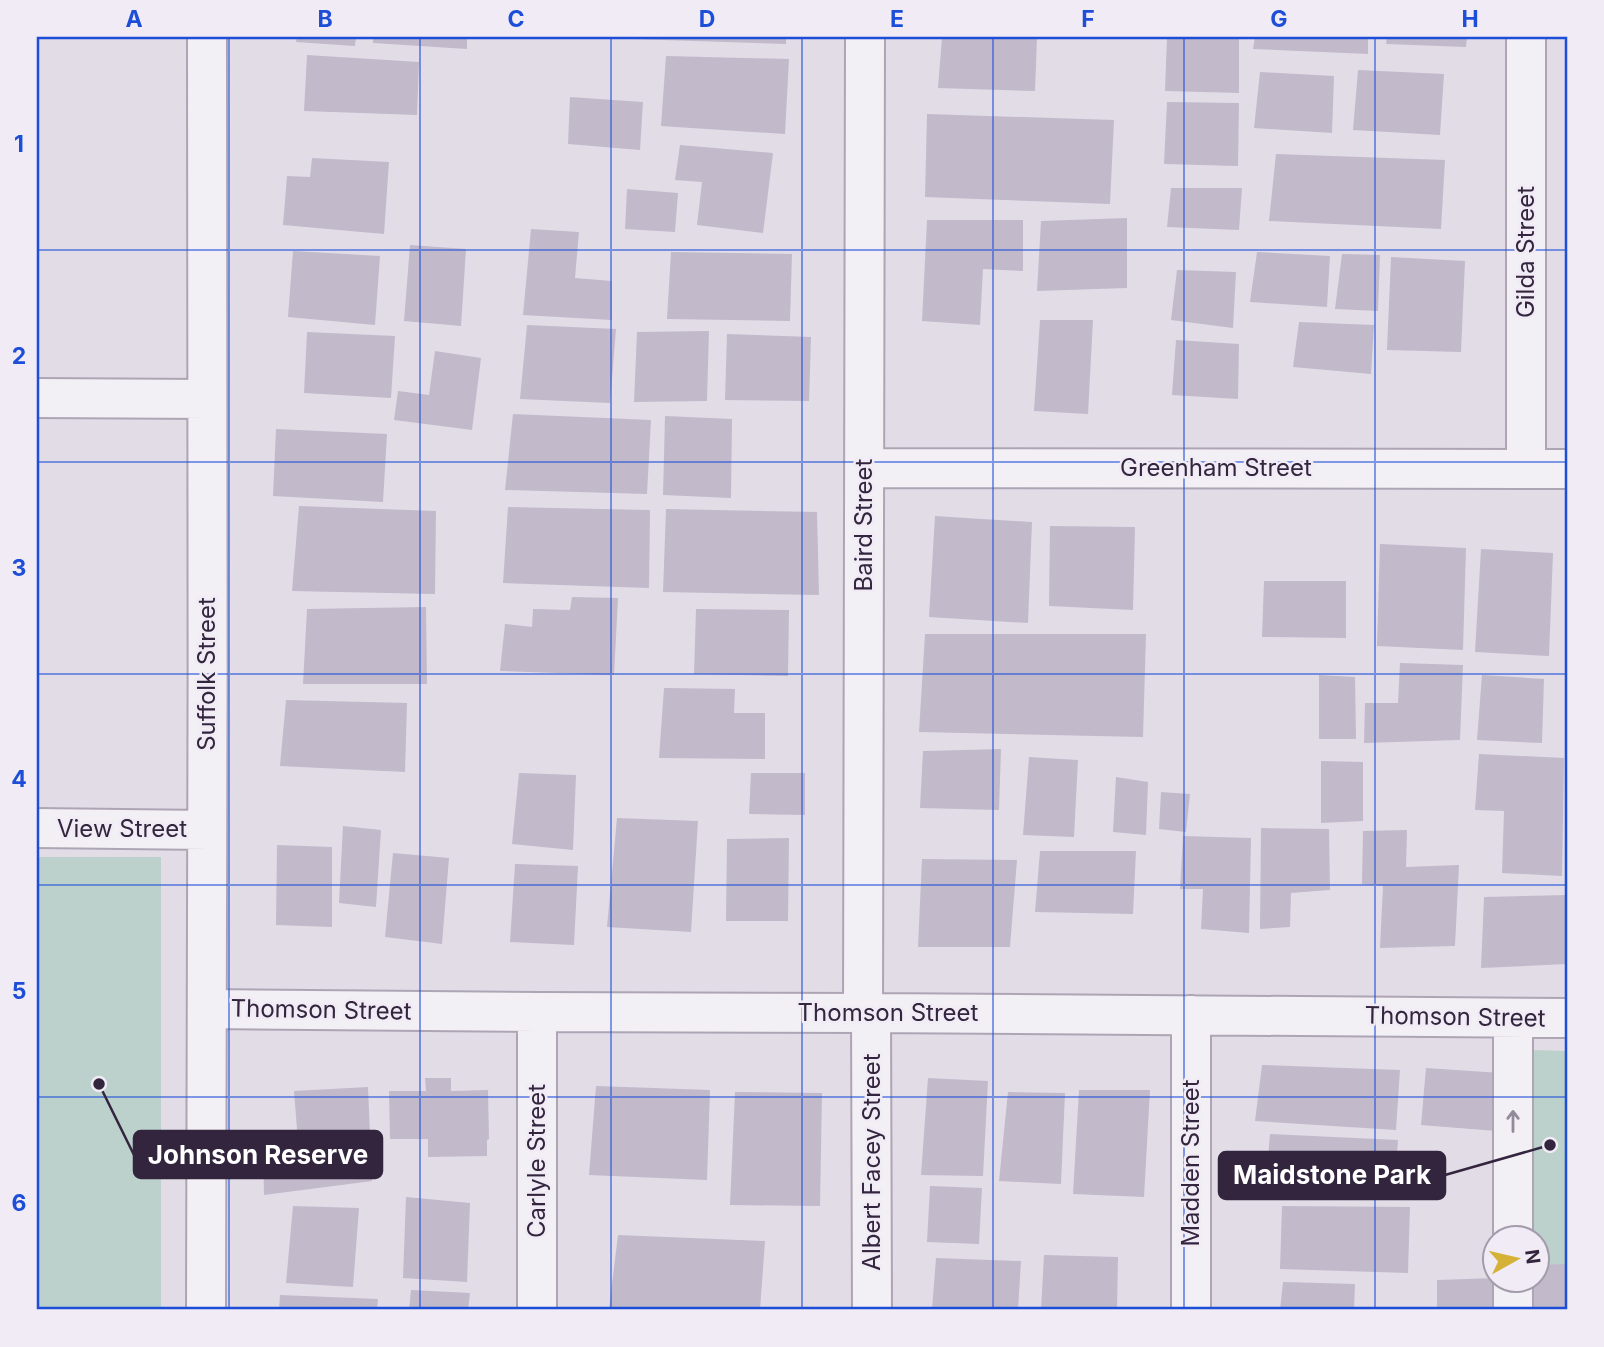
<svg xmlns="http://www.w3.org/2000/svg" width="1604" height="1347" viewBox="0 0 1604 1347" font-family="Inter,sans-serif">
	<rect width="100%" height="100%" fill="#e2dce7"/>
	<path fill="#bcd1cb" d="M37 857H161V1310H37Z
		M1532 1050 1567 1051V1310H1534V1281L1538 1280V1238H1533Z"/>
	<path fill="#c2b9ca" d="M297 37H356L355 46 296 42Z
		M373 37H467V49L373 43Z
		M632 37H786V44L632 39Z
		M942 37H1037L1035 91 938 88Z
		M1167 37H1239V93L1165 91Z
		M1255 37H1368V54L1253 49Z
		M1387 37H1467L1466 47 1386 44Z
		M307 55 419 62 417 115 304 111Z
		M666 56 789 59 785 134 661 126Z
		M1358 70 1444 74 1440 135 1353 130Z
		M1260 72 1334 76 1332 133 1254 128Z
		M570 97 643 102 640 150 568 144Z
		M1167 102 1239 103 1238 166 1164 164Z
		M927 114 1114 120 1110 204 925 197Z
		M680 145 773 153 763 233 697 225 702 182 675 180Z
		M1276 154 1445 160 1441 229 1269 221Z
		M312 158 389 162 384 234 283 225 287 176 310 177Z
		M1171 188H1242L1239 230 1167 227Z
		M627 189 678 193 675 232 625 229Z
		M1127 218V288L1037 291 1041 221Z
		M927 220H1023V271L983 269 980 325 922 321Z
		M531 229 579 232 575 278 612 281V320L523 315Z
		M410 245 466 249 461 326 404 321Z
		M293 251 380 256 375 325 288 317Z
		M671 252 792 254 790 321 667 319Z
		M1257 252 1330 256 1327 307 1250 302Z
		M1342 254 1380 255 1378 311 1335 309Z
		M1391 257 1465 261 1461 352 1387 350Z
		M1177 270 1236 272 1233 328 1171 320Z
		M1040 320H1093L1088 414 1034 411Z
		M1299 322 1374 325 1371 374 1293 367Z
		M527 325 616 329 610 403 520 399Z
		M709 331 707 401 634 402 637 332Z
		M307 332 395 336 391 398 304 393Z
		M727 334 811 337 809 401 725 400Z
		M1176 340 1239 344 1238 399 1172 395Z
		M435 351 481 358 472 430 394 420 398 391 429 395Z
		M513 414 651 420 647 494 505 490Z
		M665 416 732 419 731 498 663 495Z
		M276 429 387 434 383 502 273 496Z
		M299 506 436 511 435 594 292 591Z
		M508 507 650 510 649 588 503 583Z
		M666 509 817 512 819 595 663 592Z
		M935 516 1032 522 1028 623 929 617Z
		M1050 526 1135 527 1133 610 1049 606Z
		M1380 544 1466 548 1463 650 1377 646Z
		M1481 549 1553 553 1549 656 1475 652Z
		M1264 581H1346V638L1262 637Z
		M572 597 618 598 614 675 500 671 505 624 532 627 533 609 570 610Z
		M426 607 427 684H303L307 609Z
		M696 609 789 610 788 676 694 674Z
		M925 634H1146L1143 737 919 732Z
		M1400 663 1463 665 1460 740 1364 743 1365 703H1398Z
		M1319 675 1355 677 1356 739H1319Z
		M1482 675 1544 679 1542 743 1477 740Z
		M664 688 735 689 734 713H765V759L659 758Z
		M286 700 407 703 405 772 280 766Z
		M1001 749 999 810 920 808 923 751Z
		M1479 754 1564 758 1562 876 1502 873 1504 811 1475 810Z
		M1029 757 1078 760 1074 837 1023 835Z
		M1321 761 1363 762V821L1321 823Z
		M519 773 576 775 573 850 512 844Z
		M751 773H805V815L749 814Z
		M1116 777 1148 782 1146 835 1113 832Z
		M1161 792 1190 794 1186 832 1159 829Z
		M617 818 698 821 691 932 607 927Z
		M343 826 381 830 376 907 339 903Z
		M1261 828 1329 829 1330 890 1291 893 1290 927 1260 929Z
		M1407 830 1406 867 1459 865 1455 946 1380 948 1383 886 1362 884 1363 831Z
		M1183 836 1251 838 1249 933 1201 929 1203 889H1180Z
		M789 838 788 921H726L727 839Z
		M277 845 332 847V927L276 925Z
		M1040 851H1136L1133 914 1035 912Z
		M393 853 449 858 442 944 385 937Z
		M922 859 1017 860 1010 947H918Z
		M515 864 578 866 574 945 510 942Z
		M1567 895V964L1481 968 1484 897Z
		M1262 1065 1400 1070 1396 1130 1255 1121Z
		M1426 1068 1501 1073 1496 1131 1421 1125Z
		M425 1078H451V1091L488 1090 489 1139 487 1140V1156L428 1157V1139H390L389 1091H426Z
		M928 1078 988 1081 983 1176 921 1175Z
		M596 1086 710 1090 707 1180 589 1175Z
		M368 1087 372 1181 264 1195 263 1147 298 1142 294 1091Z
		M1079 1090H1150L1144 1197 1073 1194Z
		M735 1092 822 1093 820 1206 730 1205Z
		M1008 1092 1065 1093 1061 1184 999 1181Z
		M1270 1134 1398 1140 1394 1198 1265 1192Z
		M930 1186 982 1188 979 1244 927 1242Z
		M406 1197 470 1203 467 1282 403 1278Z
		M293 1206 359 1208 353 1287 286 1283Z
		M1282 1206 1410 1207 1408 1273 1280 1269Z
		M618 1235 765 1241 760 1310H635L609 1309Z
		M1044 1255 1118 1257 1117 1310H1041Z
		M936 1258 1021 1261 1018 1310H932Z
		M1567 1264V1310H1534V1280H1538V1265Z
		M1496 1278 1504 1310H1437V1280Z
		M1283 1282 1355 1284 1354 1310H1280Z
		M411 1290 470 1293 468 1310H409Z
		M280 1295 378 1299 377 1310H279Z"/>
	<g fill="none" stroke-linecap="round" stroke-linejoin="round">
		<defs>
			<path id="minor" d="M37 398 206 399
				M864 468 1567 469
				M1526 468V37
				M37 828 207 830
				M209 1009 537 1012 871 1013 1567 1018
				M863 1013 865 37
				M871 1013 872 1310
				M1513 1018V1238
				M1513 1280V1310
				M206 1310C210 886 206 461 207 37
				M537 1310V1012
				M1191 1310V1015"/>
		</defs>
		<use href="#minor" stroke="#aea5b4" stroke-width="42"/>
		<use href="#minor" stroke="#f2eff5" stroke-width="38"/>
	</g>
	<defs><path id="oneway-shaft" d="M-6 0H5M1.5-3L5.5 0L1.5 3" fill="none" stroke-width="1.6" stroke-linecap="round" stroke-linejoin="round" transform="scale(1.75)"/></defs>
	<use stroke="#928a9a" href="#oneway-shaft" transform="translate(1513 1121) rotate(-90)"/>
	<path fill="none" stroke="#1d4ed8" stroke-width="2" stroke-opacity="0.55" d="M229 37V1310M420 37V1310M611 37V1310M802 37V1310M993 37V1310M1184 37V1310M1375 37V1310M37 250H1567M37 462H1567M37 674H1567M37 885H1567M37 1097H1567"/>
	<g text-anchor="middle" stroke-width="5" stroke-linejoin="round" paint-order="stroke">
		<g font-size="24" fill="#33253e" stroke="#f0ebf5">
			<text transform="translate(1526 252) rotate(-90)" y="8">Gilda Street</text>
			<text x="1216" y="476">Greenham Street</text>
			<text transform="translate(864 525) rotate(-90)" y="8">Baird Street</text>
			<text transform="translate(207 674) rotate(-90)" y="8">Suffolk Street</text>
			<text x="122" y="837">View Street</text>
			<text transform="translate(321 1010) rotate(1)" y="8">Thomson Street</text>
			<text x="888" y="1021">Thomson Street</text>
			<text transform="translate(1455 1017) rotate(1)" y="8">Thomson Street</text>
			<text transform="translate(537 1161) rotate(-90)" y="8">Carlyle Street</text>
			<text transform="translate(872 1162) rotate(-90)" y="8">Albert Facey Street</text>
			<text transform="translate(1191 1163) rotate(-90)" y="8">Madden Street</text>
		</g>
	</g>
	<path fill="none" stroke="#33253e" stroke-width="2.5" d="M99 1084L134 1155M1550 1145L1445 1175"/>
	<g fill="#33253e" stroke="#f0ebf5" stroke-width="2.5">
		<circle cx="99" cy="1084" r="7"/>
		<circle cx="1550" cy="1145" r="7"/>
	</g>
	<g fill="#33253e" stroke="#33253e" stroke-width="2.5">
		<rect x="134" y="1131" width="248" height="47" rx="7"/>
		<rect x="1219" y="1152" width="226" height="47" rx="7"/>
	</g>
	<g font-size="26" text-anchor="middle" font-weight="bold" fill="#fff">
		<text x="258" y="1164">Johnson Reserve</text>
		<text x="1332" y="1184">Maidstone Park</text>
	</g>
	<rect width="1604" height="1347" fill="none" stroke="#f0ebf5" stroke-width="77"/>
	<g transform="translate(1516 1259) rotate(82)"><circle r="33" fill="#f0ebf5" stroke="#a49cac" stroke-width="2"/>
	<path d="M0-5L12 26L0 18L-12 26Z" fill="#d5b138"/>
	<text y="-10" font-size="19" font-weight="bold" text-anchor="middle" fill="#33253e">N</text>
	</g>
	<rect x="38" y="38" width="1528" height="1270" fill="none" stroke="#1d4ed8" stroke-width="2.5"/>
	<g font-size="23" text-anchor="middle" font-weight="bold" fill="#1d4ed8">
		<text x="134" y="27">A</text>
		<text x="325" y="27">B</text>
		<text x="516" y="27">C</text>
		<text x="707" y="27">D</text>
		<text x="897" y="27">E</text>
		<text x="1088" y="27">F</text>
		<text x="1279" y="27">G</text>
		<text x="1470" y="27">H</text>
		<text x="19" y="152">1</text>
		<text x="19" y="364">2</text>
		<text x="19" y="576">3</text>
		<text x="19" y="787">4</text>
		<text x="19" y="999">5</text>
		<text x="19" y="1211">6</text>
	</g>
</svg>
